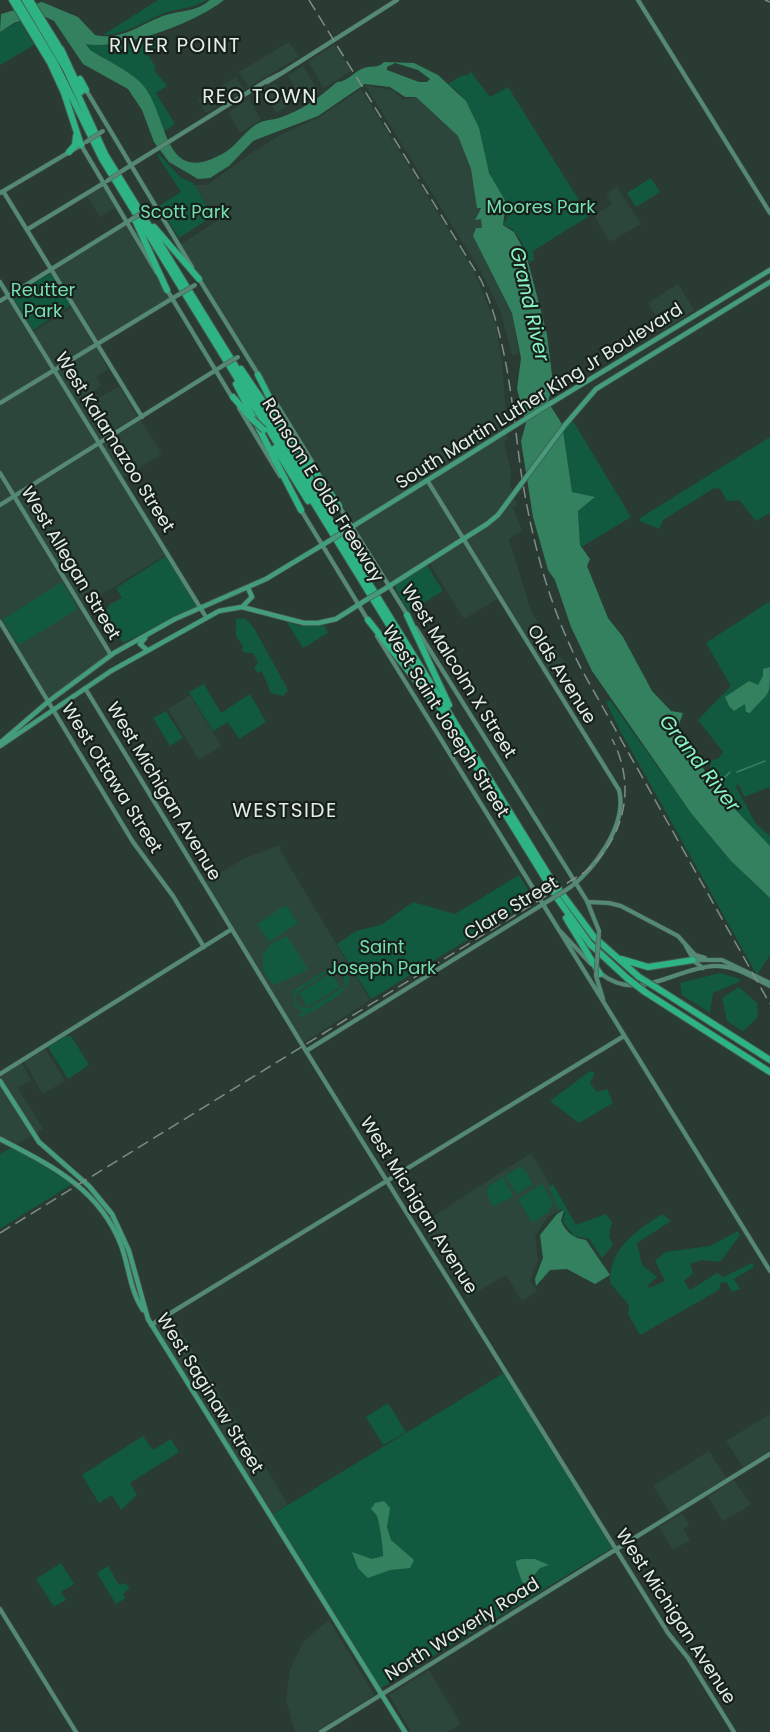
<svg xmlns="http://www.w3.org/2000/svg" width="770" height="1732" viewBox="0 0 770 1732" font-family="Poppins,sans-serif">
	<rect width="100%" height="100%" fill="#293b32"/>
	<path fill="#2d463b" d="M289 42 299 57 249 87 239 72Z
		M335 44 351 71 324 88 308 62Z
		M303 66 319 92 303 102 288 76Z
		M236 77 244 90 206 113 198 100Z
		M275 83 289 105 276 113 263 91Z
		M366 86 393 90 403 100 416 97 458 136 471 169 477 207H481L475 219H481L482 228 473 236 512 313 519 354 512 355 500 310 482 274Z
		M361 89 474 271 496 325 502 363 508 440 504 441 511 471 510 484 517 505 513 507 522 531 509 539 531 611 564 663 548 673 501 597 464 619 427 559 390 582 181 247V244L217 221 194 185H207L253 152 282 134 318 118Z
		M249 99 261 120 240 133 228 112Z
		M102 185 116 207 100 217 86 195Z
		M617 187 641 224 610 242 594 215 612 204 606 194Z
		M126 223 173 298 97 343 82 320 108 369 96 377 102 386 79 400 84 407 119 386 137 416 103 437 105 442 140 419 162 454 122 478 167 554 82 607 111 655 49 701 0 622V406L34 383 0 403V300L9 295 32 333 35 331 74 306 51 269Z
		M678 284 694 310 664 330 648 303Z
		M190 695 221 746 199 760 168 709Z
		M280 845 281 852 370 1000 303 1043 206 882 243 859Z
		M45 1049 65 1081 43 1094 24 1062Z
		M21 1061 31 1080 18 1088 43 1129 14 1146 0 1139V1074Z
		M531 1153 564 1208 548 1217 535 1236 538 1260 530 1281 537 1291 522 1301 506 1275 467 1298 421 1224Z
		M170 1314 288 1504 273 1514 151 1326Z
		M770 1414V1451L743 1467 726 1441Z
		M709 1451 726 1478 670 1513 653 1486Z
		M734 1480 751 1505 723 1521 708 1497Z
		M682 1513 689 1525 683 1529 690 1540 673 1550 659 1527Z
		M329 1620 374 1695 316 1732H295L286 1700 290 1669 304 1641Z
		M429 1670 461 1724 447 1732H411L389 1695Z"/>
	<path fill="#115a3f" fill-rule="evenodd" d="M158 0H207C192 9 178 8 162 14 141 23 127 34 103 35Z
		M20 21 34 45 0 65V32Z
		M155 35 161 45 145 55 149 56 156 68 154 70 167 86 156 93 175 124 163 132C145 80 135 77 90 50L86 43 113 46Z
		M470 71 490 97 508 87 589 216 533 251 534 260 529 262C524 246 519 230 503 224L507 219C506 199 495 189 489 171 477 139 479 105 448 84L461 76 469 75Z
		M159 154 180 177 193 183 213 216 179 238 159 206 181 192 157 155Z
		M651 178 660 192 636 207 627 193Z
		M50 273 71 305 33 330 12 296Z
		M570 416 631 517 583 546H580L578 511 594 498 572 492 562 427Z
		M770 437V513L756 521 739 500 727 501 720 489 714 488 663 520 659 529 640 521V518Z
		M166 556 197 607 123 643 112 625 105 623 102 617 110 604 122 598 116 588Z
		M427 565 443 591 409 612 396 590V585Z
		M62 582 77 607 76 610 21 644 17 643 3 619Z
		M770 601V787L744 797 738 783 736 787 756 824 770 836V846L729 803 720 782 708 775 711 760 718 759 723 752 698 720 731 686 706 643Z
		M245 618 254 628 288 690 283 696 271 693 262 671 258 673 254 668 258 663 253 653H245L242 650 243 646 236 636V619Z
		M286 621 300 626 324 625 328 633 303 648Z
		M204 684 221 713 250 694 266 722 239 739 228 722 213 731 189 692Z
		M610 700 691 813 731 861 770 898V955L757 975 621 732 606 702Z
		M166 711 183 738 170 746 153 718Z
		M519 875 534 899 371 999 337 944 356 931 381 925 413 902 455 914Z
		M286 905 298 923 269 942 257 924Z
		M287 936 307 968 306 971 273 985 263 970V955L271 944Z
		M331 967C337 966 343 966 347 973 359 991 313 1010 301 1017L299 1015 303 1012 294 1006 293 991ZM331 970 343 973 345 986 310 1008 299 1007 295 1000 297 992Z
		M331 973 340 987 307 1007 299 993Z
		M720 973 740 979 739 982 713 993 710 1013 682 995 680 983Z
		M739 987 757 1003 758 1017 743 1031 727 1021 722 998Z
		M66 1036H71L89 1065 68 1079 48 1047Z
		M590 1071 595 1073 590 1083 597 1092 607 1089 613 1103 579 1123 550 1101Z
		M14 1146 72 1184 0 1229V1154Z
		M522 1166 533 1184 517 1194 505 1176Z
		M503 1177 512 1193V1197L493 1207 487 1194 488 1187Z
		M542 1183 553 1203 548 1213 532 1223 518 1199Z
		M553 1184 576 1225 606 1214 612 1222 609 1236 613 1245 602 1258 589 1239 574 1236 563 1222 565 1211 558 1209 549 1188Z
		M662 1214 671 1221 637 1243 642 1265 657 1277 647 1286 650 1288 665 1281 655 1261 665 1252 710 1246 738 1231 740 1235 720 1262 702 1260 690 1264 693 1273 684 1281 690 1290 717 1273 723 1277 752 1263 754 1267 734 1279 740 1289 732 1292 727 1283 721 1282 719 1290 640 1335 628 1314 629 1305 610 1283C610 1247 635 1232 662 1214Z
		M504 1373 612 1548 381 1688 273 1514Z
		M388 1403 406 1432 383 1445 366 1417Z
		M143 1436 153 1450 171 1439 179 1452 130 1483 137 1495 121 1510 112 1495 99 1503 82 1475Z
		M61 1563 74 1584 61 1592 66 1600 54 1607 36 1579Z
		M108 1566 119 1585 124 1583 130 1587 123 1594 126 1598 116 1604 97 1573Z"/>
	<path fill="#348160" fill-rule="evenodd" d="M210 0H224C197 22 121 51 86 44L90 50C106 60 126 69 140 82 170 111 160 193 227 151 237 144 244 133 254 126 263 119 269 121 279 118 301 111 320 97 337 82 348 82 354 71 364 68 372 65 377 69 384 62L414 63 438 75 466 101 479 128 489 173 506 202 503 225 514 232 526 254 547 334 553 384 548 402 562 424 572 492 595 497 578 511 580 545 590 559 587 566 608 618 623 637 652 691 671 711 683 713 678 727 680 736 708 775 720 782 729 803 770 846V898L731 861 691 813 592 671 571 627 555 580 548 570 533 517 521 441 526 423 517 389 521 358 512 313 473 236 476 228H482L481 219 475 220 481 208H477L471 169 458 136 416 97H405L390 87 365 84 318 116 253 141 229 166 210 178 198 179 169 162 154 142 142 110 128 89 83 64 54 21 39 14 14 23 0 32 1 14 42 2 78 17 95 35C124 41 141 23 166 15 182 10 196 12 210 0ZM395 63 418 70 430 79 427 82H419L387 70V67Z
		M770 667C770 701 769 690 750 713L746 712 745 704 734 711 729 706 725 697 749 681 758 685 763 676V669Z
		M564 1210 561 1221C567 1233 573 1238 586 1240L610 1275 595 1284 567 1269 550 1270 536 1286 535 1279 543 1258 540 1235 557 1214Z
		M384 1501 390 1508 387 1527 391 1540 414 1560 410 1568 390 1570 368 1578 358 1568 352 1552 372 1559 383 1556C384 1553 379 1519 377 1516 375 1513 373 1511 371 1509L375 1503Z
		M522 1559H535L549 1565 540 1568 527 1584 522 1582 516 1564V1561Z"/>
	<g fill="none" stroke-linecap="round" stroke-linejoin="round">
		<path stroke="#348160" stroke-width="1.5" d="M737 772 765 761
			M720 782 730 772"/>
		<defs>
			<path id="secondary" d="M638 0 770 213
				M282 73 397 0
				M86 90 192 267
				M81 145 157 273
				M125 169 268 80 282 73 267 82
				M3 191 142 417
				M0 193 83 144
				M28 229 104 183
				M199 279 258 374
				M0 282 206 617
				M167 290 233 399
				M0 301 132 219
				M273 398 313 463
				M0 403 178 295
				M239 408 280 476
				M0 473 111 655
				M427 480 619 790C628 824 593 873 566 890
				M0 505 224 365
				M339 506 408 616
				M301 510 369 622
				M0 622 133 842 173 896 204 947
				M416 628 587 901 599 931
				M377 636 770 1271
				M85 688 306 1051 668 1633 688 1658 734 1732
				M589 902 609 903 621 906 678 936 695 955 705 958
				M561 932 591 964
				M686 946 695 962 703 968
				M693 960H722L770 983
				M600 973C638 1004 674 968 714 966 735 965 752 977 770 986
				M596 976 603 999
				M306 1051 553 898
				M0 1074 232 929
				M151 1325 624 1036
				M0 1609 76 1732
				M321 1732 770 1454"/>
			<path id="primary" d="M551 403 770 270
				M565 425 596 389 770 282
				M347 530 460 460
				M383 590 487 524
				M242 607 252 597 248 588
				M145 638 140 644 147 650
				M1 742 49 701 114 653 175 619 266 579 329 541
				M0 746 111 671 219 611 242 607 304 623H318L336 619 366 600
				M0 1081 39 1142 89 1186 112 1214 129 1251 148 1319 405 1732
				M0 1139C50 1165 99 1188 121 1245 129 1266 130 1291 143 1310"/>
			<path id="highway" d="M12 0 49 61
				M17 0 55 63 102 159 557 898 590 944 628 979
				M25 0 66 69 105 154 551 879 594 937 639 977
				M30 0 61 50
				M61 49 81 92
				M48 58 64 93 81 145
				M80 79 86 90
				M69 152 75 145 76 136
				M135 220 167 290
				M154 227 199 279
				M241 369 289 440
				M258 375 321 499
				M236 384 301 510
				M233 397 252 419
				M275 448 308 501
				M304 455 339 506
				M407 615 449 705
				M368 620 429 697
				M566 918 600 974
				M621 959 648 967 693 960
				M657 988 770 1060
				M645 992 770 1072"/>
		</defs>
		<use href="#secondary" stroke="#475750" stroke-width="5"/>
		<use href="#primary" stroke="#475750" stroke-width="6"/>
		<use href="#highway" stroke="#475750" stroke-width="8"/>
		<use href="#secondary" stroke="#548a73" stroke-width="4"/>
		<use href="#primary" stroke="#439c7a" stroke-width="4.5"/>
		<use href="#highway" stroke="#2db482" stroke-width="6"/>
		<path stroke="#7e8d86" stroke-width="1.5" stroke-dasharray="12 6" stroke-linecap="butt" d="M309 0 481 280C508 341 512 406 521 472 532 542 550 610 583 672L770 1004
			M765 0 770 2
			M0 1233 585 872C625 838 637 786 612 739"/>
		<defs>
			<path id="secondary-bridge" d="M86 142 103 131
				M107 181 125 169
				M132 219 147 210
				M178 295 195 285
				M224 365 238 357
				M553 898 566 890
				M596 976 599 931"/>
			<path id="primary-bridge" d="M460 460 551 403
				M487 524 498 515 565 425
				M329 541 347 530
				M366 600 383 590"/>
			<path id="highway-bridge" d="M252 419 264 430
				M291 443 304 455
				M639 977 657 988
				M628 979 645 992"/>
		</defs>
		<use href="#secondary-bridge" stroke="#475750" stroke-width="5" stroke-linecap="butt"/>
		<use href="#primary-bridge" stroke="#475750" stroke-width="6" stroke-linecap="butt"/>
		<use href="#highway-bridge" stroke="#475750" stroke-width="8" stroke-linecap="butt"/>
		<use href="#secondary-bridge" stroke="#548a73" stroke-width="4"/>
		<use href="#primary-bridge" stroke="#439c7a" stroke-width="4.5"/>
		<use href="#highway-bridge" stroke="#2db482" stroke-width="6"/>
	</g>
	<g text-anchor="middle" stroke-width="4.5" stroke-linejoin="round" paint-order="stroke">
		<g font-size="18" fill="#74dfaf" stroke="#18201c">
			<text x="541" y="213">Moores Park</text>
			<text x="185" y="218">Scott Park</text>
			<text x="43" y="296">Reutter<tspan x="43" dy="21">Park</tspan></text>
			<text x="382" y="953">Saint<tspan x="382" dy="21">Joseph Park</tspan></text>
		</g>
		<g font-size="18" fill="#e2eee8" stroke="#18201c">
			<text transform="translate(539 396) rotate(-32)" y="6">South Martin Luther King Jr Boulevard</text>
			<text transform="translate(115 442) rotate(58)" y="6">West Kalamazoo Street</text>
			<text transform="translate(323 490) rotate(58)" y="6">Ransom E Olds Freeway</text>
			<text transform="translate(71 563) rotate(59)" y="6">West Allegan Street</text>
			<text transform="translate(459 671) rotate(58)" y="6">West Malcolm X Street</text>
			<text transform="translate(562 674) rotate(58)" y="6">Olds Avenue</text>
			<text transform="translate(446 721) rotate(58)" y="6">West Saint Joseph Street</text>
			<text transform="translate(112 778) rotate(58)" y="6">West Ottawa Street</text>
			<text transform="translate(164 791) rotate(59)" y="6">West Michigan Avenue</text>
			<text transform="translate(511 908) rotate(-31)" y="6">Clare Street</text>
			<text transform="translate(419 1205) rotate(58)" y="6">West Michigan Avenue</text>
			<text transform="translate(210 1393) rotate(58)" y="6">West Saginaw Street</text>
			<text transform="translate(676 1616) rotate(57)" y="6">West Michigan Avenue</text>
			<text transform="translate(462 1629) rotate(-32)" y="6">North Waverly Road</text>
		</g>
		<g font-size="20" letter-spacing="1.5" fill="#e2eee8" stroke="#18201c">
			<text x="175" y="52">RIVER POINT</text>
			<text x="260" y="103">REO TOWN</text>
			<text x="285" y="817">WESTSIDE</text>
		</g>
		<g font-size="20" font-style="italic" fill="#88f3c3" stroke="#18201c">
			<text transform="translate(530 304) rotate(77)" y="7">Grand River</text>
			<text transform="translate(700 763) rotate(52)" y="7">Grand River</text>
		</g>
	</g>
</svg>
